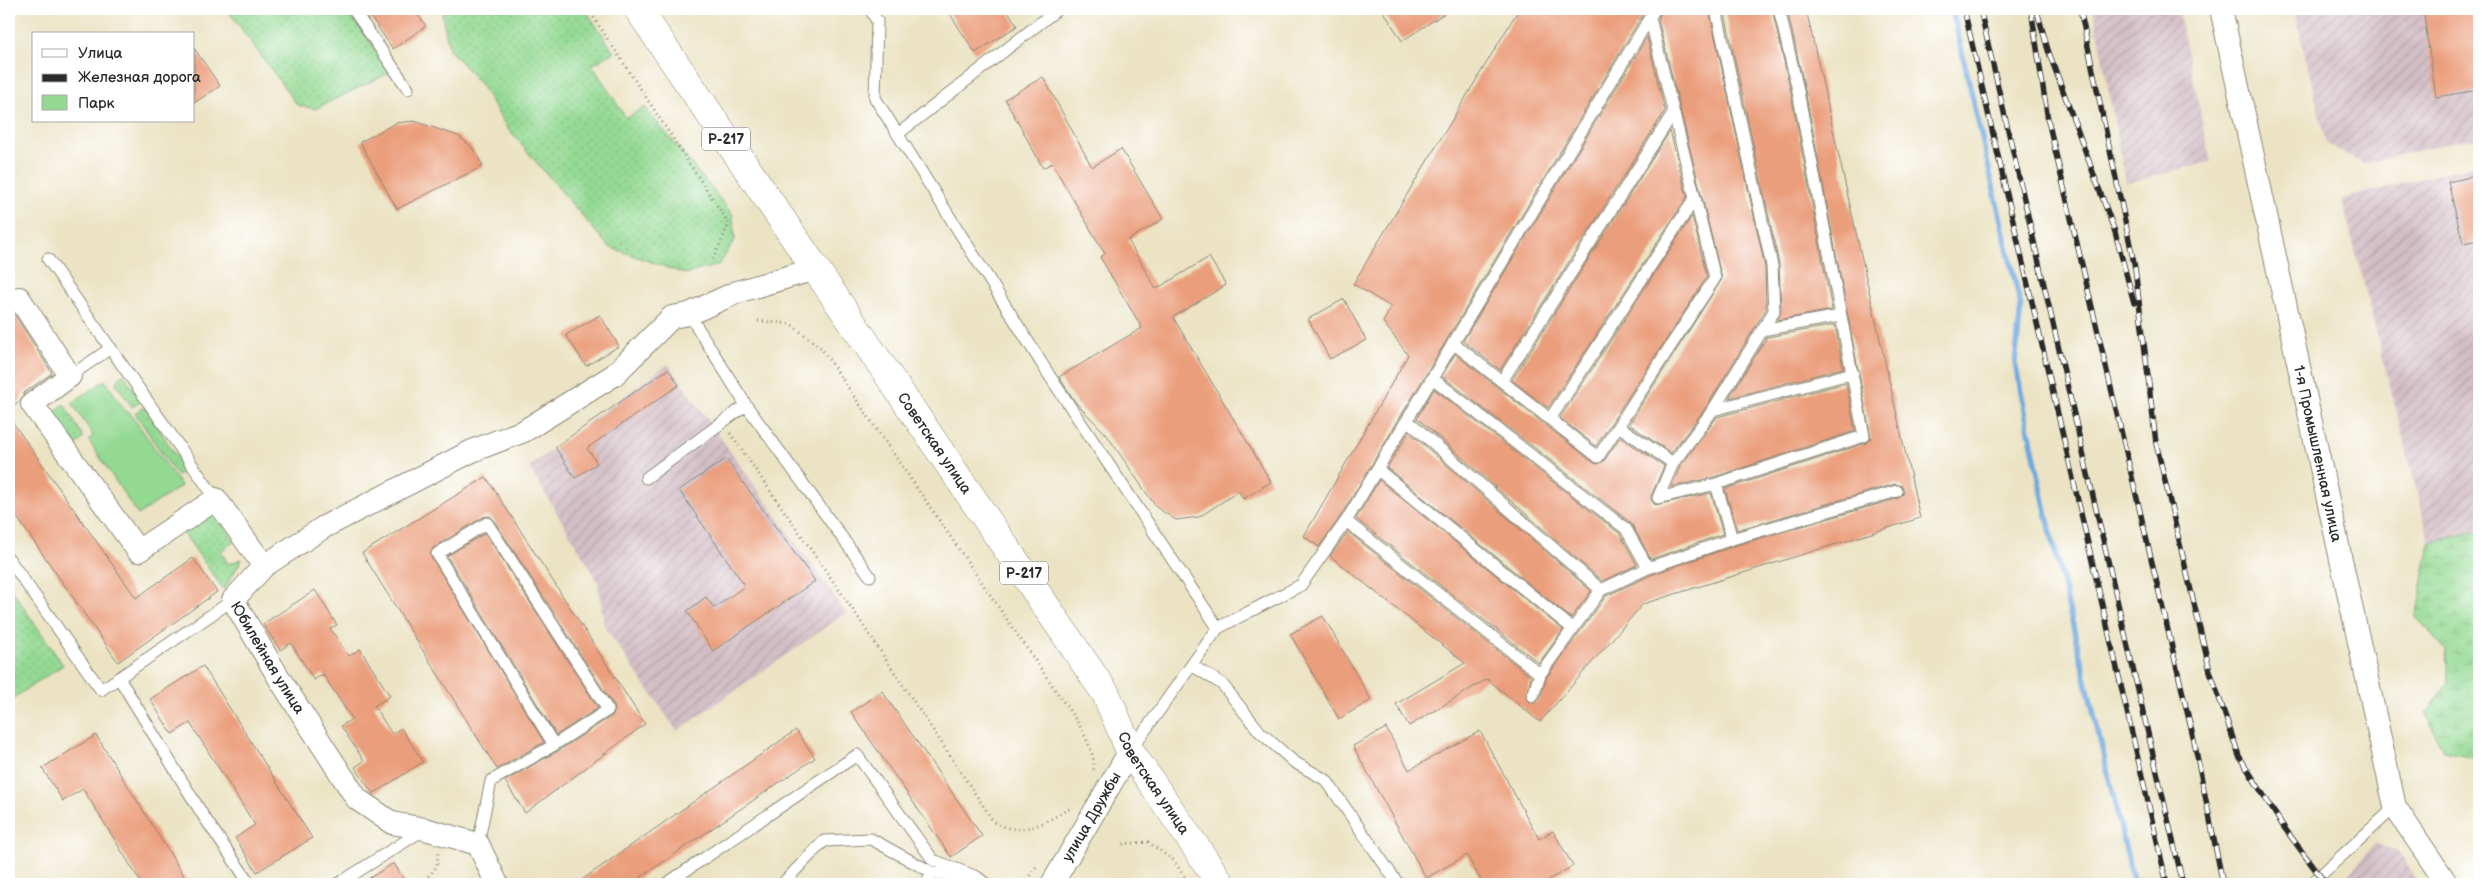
<svg xmlns="http://www.w3.org/2000/svg" width="2488" height="893" viewBox="0 0 2488 893" font-family="'Balsamiq Sans',sans-serif">
	<defs>
		<pattern id="industrial-furrows" width="10" height="10" patternUnits="userSpaceOnUse" patternTransform="scale(1.25)"><rect width="10" height="10" fill="#d2bdc5"/><path d="M-1 1l2-2M0 10L10 0M9 11l2-2" fill="none" stroke="#b4a3a9"/></pattern>
		<pattern id="grass-dots" width="8" height="8" patternUnits="userSpaceOnUse" patternTransform="scale(1.25)"><rect width="8" height="8" fill="#93d992"/><path d="M2 2h.1M6 6h.1" fill="none" stroke="#7fba7e" stroke-width="1.8" stroke-linecap="round"/></pattern>
		<pattern id="wetland-marsh" width="20" height="14" patternUnits="userSpaceOnUse" patternTransform="scale(1.25)"><rect width="20" height="14" fill="#93d992"/><path d="M1 5h8M5 5V1M11 12h8M15 12V8" fill="none" stroke="#7fba7e"/></pattern>
	</defs>
	<rect width="100%" height="100%" fill="#fff"/>
	<filter id="ink" filterUnits="userSpaceOnUse"><feTurbulence type="fractalNoise" baseFrequency=".02" numOctaves="2"/><feDisplacementMap in="SourceGraphic" scale="10" xChannelSelector="R" yChannelSelector="G"/><feConvolveMatrix kernelMatrix="1 2 1 2 8 2 1 2 1" color-interpolation-filters="sRGB"/></filter>
	<filter id="wash" filterUnits="userSpaceOnUse"><feTurbulence type="fractalNoise" baseFrequency=".0096" numOctaves="4" result="noise"/><feDisplacementMap in="SourceGraphic" scale="20" xChannelSelector="R" yChannelSelector="G"/><feGaussianBlur stdDeviation="1.12" result="paint"/><feColorMatrix in="noise" values="0 0 0 0 0 0 0 0 0 0 0 0 0 0 0 0 0 1.4 0 .05"/><feComposite in="paint" operator="in"/></filter>
	<g filter="url(#wash)">
		<rect width="100%" height="100%" fill="#ebe3c3"/>
		<path fill="url(#industrial-furrows)" d="M2093 9H2178L2211 162 2126 183Z
			M2294 9H2479V139L2452 142 2364 164 2326 143Z
			M2479 164V530L2430 543 2342 199Z
			M668 364 846 613 677 731 604 626 598 581 529 467Z
			M2375 843 2398 852 2420 884H2342Z"/>
		<path fill="url(#grass-dots)" stroke="#5f825e" d="M227 9H347L391 72 315 109 297 105Z
			M450 9H585L614 52 592 65 626 118 645 107 733 215 735 240 719 265 685 274 609 247 507 128 481 85 449 49 442 14Z
			M123 374 142 401 132 407 116 383Z
			M64 404 84 438 76 445 54 413Z
			M145 407 185 470 177 476 135 413Z
			M211 510 235 541 221 551 228 564 242 559 224 590 181 530Z
			M9 586 63 665 9 701Z"/>
		<path fill="url(#wetland-marsh)" stroke="#5f825e" d="M2479 530V758L2443 751 2426 714 2448 683 2446 650 2416 617 2430 543Z"/>
		<path fill="#93d992" stroke="#5f825e" d="M105 380 125 411 130 413 181 486 138 515 89 441 93 435 72 403Z"/>
		<g fill="none" stroke-linecap="round" stroke-linejoin="round">
			<path stroke="#6ea8de" stroke-width="5.5" d="M1952 9 2021 307 2015 363 2046 512 2134 884"/>
		</g>
		<g id="blocks">
			<path fill="#eb9e7c" d="M365 9H414L426 26 393 49Z
				M947 9H1007L1017 26 975 53Z
				M1382 9H1451L1402 41Z
				M1519 9H1646L1340 517 1319 547 1304 536 1408 355 1383 322 1391 307 1353 284Z
				M1662 9H1709L1765 267 1766 309 1707 406 1671 453 1629 424 1722 279 1658 19Z
				M1724 9H1772L1790 88 1832 310 1778 320 1781 311 1779 264Z
				M1787 9H1806L1920 518 1643 604 1540 722 1487 679 1409 726 1396 704 1465 663 1330 556 1348 532 1531 677 1526 697 1528 701 1534 703 1540 699 1547 677 1606 596 1651 575 1734 546 1899 498 1904 493 1902 486 1895 484 1737 530 1725 489 1866 443 1871 438 1804 85Z
				M2423 9H2479V90L2436 97Z
				M1647 37 1665 111 1500 370 1463 341Z
				M194 48 220 86 194 103Z
				M1043 77 1092 167 1121 149 1163 219 1128 240 1156 289 1209 257 1226 285 1173 317 1271 482 1243 499 1239 491 1199 517 1176 520 1156 507 1106 434 1076 403 1059 377 1142 328 1100 257 1105 254 1052 163 1043 168 1005 99Z
				M414 121 458 136 471 146 483 166 397 209 360 142 396 123Z
				M1670 131 1687 197 1548 408 1512 380Z
				M2479 175V240L2463 243 2448 182Z
				M1692 216 1707 277 1596 446 1560 418Z
				M1344 299 1366 340 1330 359 1308 319Z
				M9 306 52 373 24 393 20 401 9 408Z
				M600 315 619 346 586 366 566 335Z
				M1835 325 1843 368 1729 398 1767 337Z
				M1455 354 1594 463 1598 464 1604 461 1620 437 1664 466 1651 496V500L1655 505 1711 493 1723 534 1651 559 1631 523 1442 376Z
				M668 369 679 385 587 448 597 463 575 478 555 447Z
				M1846 383 1855 431 1714 477 1671 487 1680 467 1717 417Z
				M1434 389 1620 534 1637 565 1602 581 1417 418Z
				M9 417 136 598 193 558 217 592 118 662 9 506Z
				M1409 432 1591 591 1571 618 1387 468Z
				M726 459 815 581 713 651 687 611 706 597 714 608 745 586 679 490Z
				M486 477 645 724 525 813 505 781 558 751 612 716 615 710 614 706 493 519 490 516 483 517 433 548 430 555 544 742 497 769 362 553Z
				M1379 480 1563 630 1539 663 1356 519Z
				M485 533 598 708 556 735 447 556Z
				M315 590 337 625 330 628 349 656 360 649 390 696 374 706 392 734 401 728 423 762 373 794 355 767 364 761 341 726 352 719 323 674 314 680 291 643 280 650 263 624Z
				M1323 616 1371 700 1339 719 1290 634Z
				M203 666 312 838 257 872 235 838 255 825 190 723 172 734 150 699Z
				M882 691 982 836 951 857 851 712Z
				M1386 728 1409 770 1480 731 1539 839 1553 831 1573 866 1541 884H1483L1467 855 1426 878 1353 746Z
				M796 730 815 758 631 884H576Z
				M96 735 189 884H142L83 789 63 801 42 768Z
				M394 863 406 884H360Z"/>
		</g>
	</g>
	<g filter="url(#ink)">
		<use href="#blocks" fill-opacity="0" stroke="#8b8777" stroke-width="1"/>
		<g fill="none" stroke-linecap="round" stroke-linejoin="round">
			<defs>
				<path id="lane" d="M353 9 408 89
					M870 9 877 21 875 98 1049 375 1218 628 1131 750
					M1716 9 1772 266 1774 311 1713 410 1673 463 1658 498 1716 484 1864 436 1797 86 1779 9
					M898 134 1058 9
					M48 259 216 499
					M689 314 746 405 870 576
					M1762 330 1840 316
					M1453 343 1598 457 1715 278 1650 18
					M70 376 111 348
					M1432 378 1626 529 1648 568
					M1502 381 1673 113
					M1713 410 1853 373
					M1550 419 1695 198
					M1407 420 1601 590
					M1618 426 1673 463
					M1377 469 1573 629
					M646 478 746 405
					M1716 484 1732 539
					M1346 521 1540 674
					M9 559 101 690 233 600
					M1218 628 1301 585 1346 521 1655 9
					M1193 666 1222 684 1260 732 1294 762 1326 780 1398 884
					M119 678 204 817 250 884
					M1533 696 1540 674 1601 590 1648 568 1732 539 1897 491
					M478 844 491 781 554 745 608 710 487 523 437 554 554 745
					M338 884 423 830
					M666 884 857 755 933 860 977 877 986 884
					M782 884 824 841 871 839 933 873 965 876
					M926 884 933 873
					M2311 884 2395 807"/>
				<g id="street">
					<path id="s1" d="M2221 9 2395 807 2447 884"/>
					<path id="s2" d="M19 298 70 376 32 404 138 551 216 499 264 566 233 600 279 678 357 799 392 823 425 829 478 844 497 884"/>
					<path d="M264 566 324 527 472 451 524 431 614 375 672 317 689 314 737 292 815 269"/>
					<path id="s3" d="M1052 884 1130 751"/>
				</g>
				<g id="highway">
					<path id="s4" d="M638 9 1106 694 1130 751 1221 884"/>
				</g>
			</defs>
			<use href="#lane" stroke="#8b8777" stroke-width="13"/>
			<use href="#street" stroke="#8b8777" stroke-width="24"/>
			<use href="#highway" stroke="#8b8777" stroke-width="29"/>
			<path stroke="#8b8777" stroke-width="3" stroke-dasharray="1 4" stroke-linecap="butt" d="M588 9 729 224 713 259
				M758 321 791 324 821 348 1080 726C1086 738 1097 758 1093 772
				M730 433 853 610 994 822C1023 839 1046 821 1073 807
				M1123 844 1148 842 1173 860 1190 884
				M422 884 437 866 438 852
				M1024 884 1038 864"/>
			<use href="#lane" stroke="#fff" stroke-width="11"/>
			<use href="#street" stroke="#fff" stroke-width="22"/>
			<use href="#highway" stroke="#fff" stroke-width="28"/>
			<defs>
				<path id="rail" d="M1964 9 2167 884
					M1980 9 2183 884
					M2031 9 2048 120 2194 741 2223 884
					M2080 9 2135 268 2156 443 2210 671 2239 756 2283 826 2326 884
					M2037 11 2048 50 2115 232 2134 303"/>
			</defs>
			<use href="#rail" stroke="#2b2b2b" stroke-width="5.5"/>
			<use href="#rail" stroke="#fff" stroke-width="4" stroke-dasharray="11" stroke-linecap="butt"/>
		</g>
	</g>
	<g text-anchor="middle" stroke-width="4" stroke-linejoin="round" paint-order="stroke">
		<g fill="#fff" stroke="#6b6b6b" stroke-width="1">
			<rect x="702" y="127.5" width="48" height="23" rx="4"/>
			<rect x="1000" y="561.5" width="48" height="23" rx="4"/>
		</g>
		<g font-size="14" font-weight="bold" fill="#2b2b2b">
			<text x="726" y="144">Р-217</text>
			<text x="1024" y="578">Р-217</text>
		</g>
		<g font-size="15" fill="#2b2b2b" stroke="#fff">
			<text dy="5" stroke="none"><textPath href="#s4" startOffset="526">Советская улица</textPath></text>
			<text dy="5" stroke="none"><textPath href="#s1" startOffset="455">1-я Промышленная улица</textPath></text>
			<text dy="5" stroke="none"><textPath href="#s2" startOffset="611">Юбилейная улица</textPath></text>
			<text dy="5" stroke="none"><textPath href="#s4" startOffset="931">Советская улица</textPath></text>
			<text dy="5" stroke="none"><textPath href="#s3" startOffset="78">улица Дружбы</textPath></text>
		</g>
	</g>
	<rect width="2488" height="893" fill="none" stroke="#fff" stroke-width="30"/>
	<rect x="32" y="32" width="162" height="90" fill="#ffffff" stroke="#aaaaaa"/>
	<rect x="42" y="49" width="25" height="8" fill="#ffffff" stroke="#aaaaaa"/>
	<text x="78" y="58" font-size="15" fill="#2b2b2b">Улица</text>
	<rect x="42" y="74" width="25" height="8" fill="#2b2b2b" stroke="#aaaaaa"/>
	<text x="78" y="82" font-size="15" fill="#2b2b2b">Железная дорога</text>
	<rect x="42" y="95" width="25" height="15" fill="#93d992" stroke="#aaaaaa"/>
	<text x="78" y="108" font-size="15" fill="#2b2b2b">Парк</text>
</svg>
